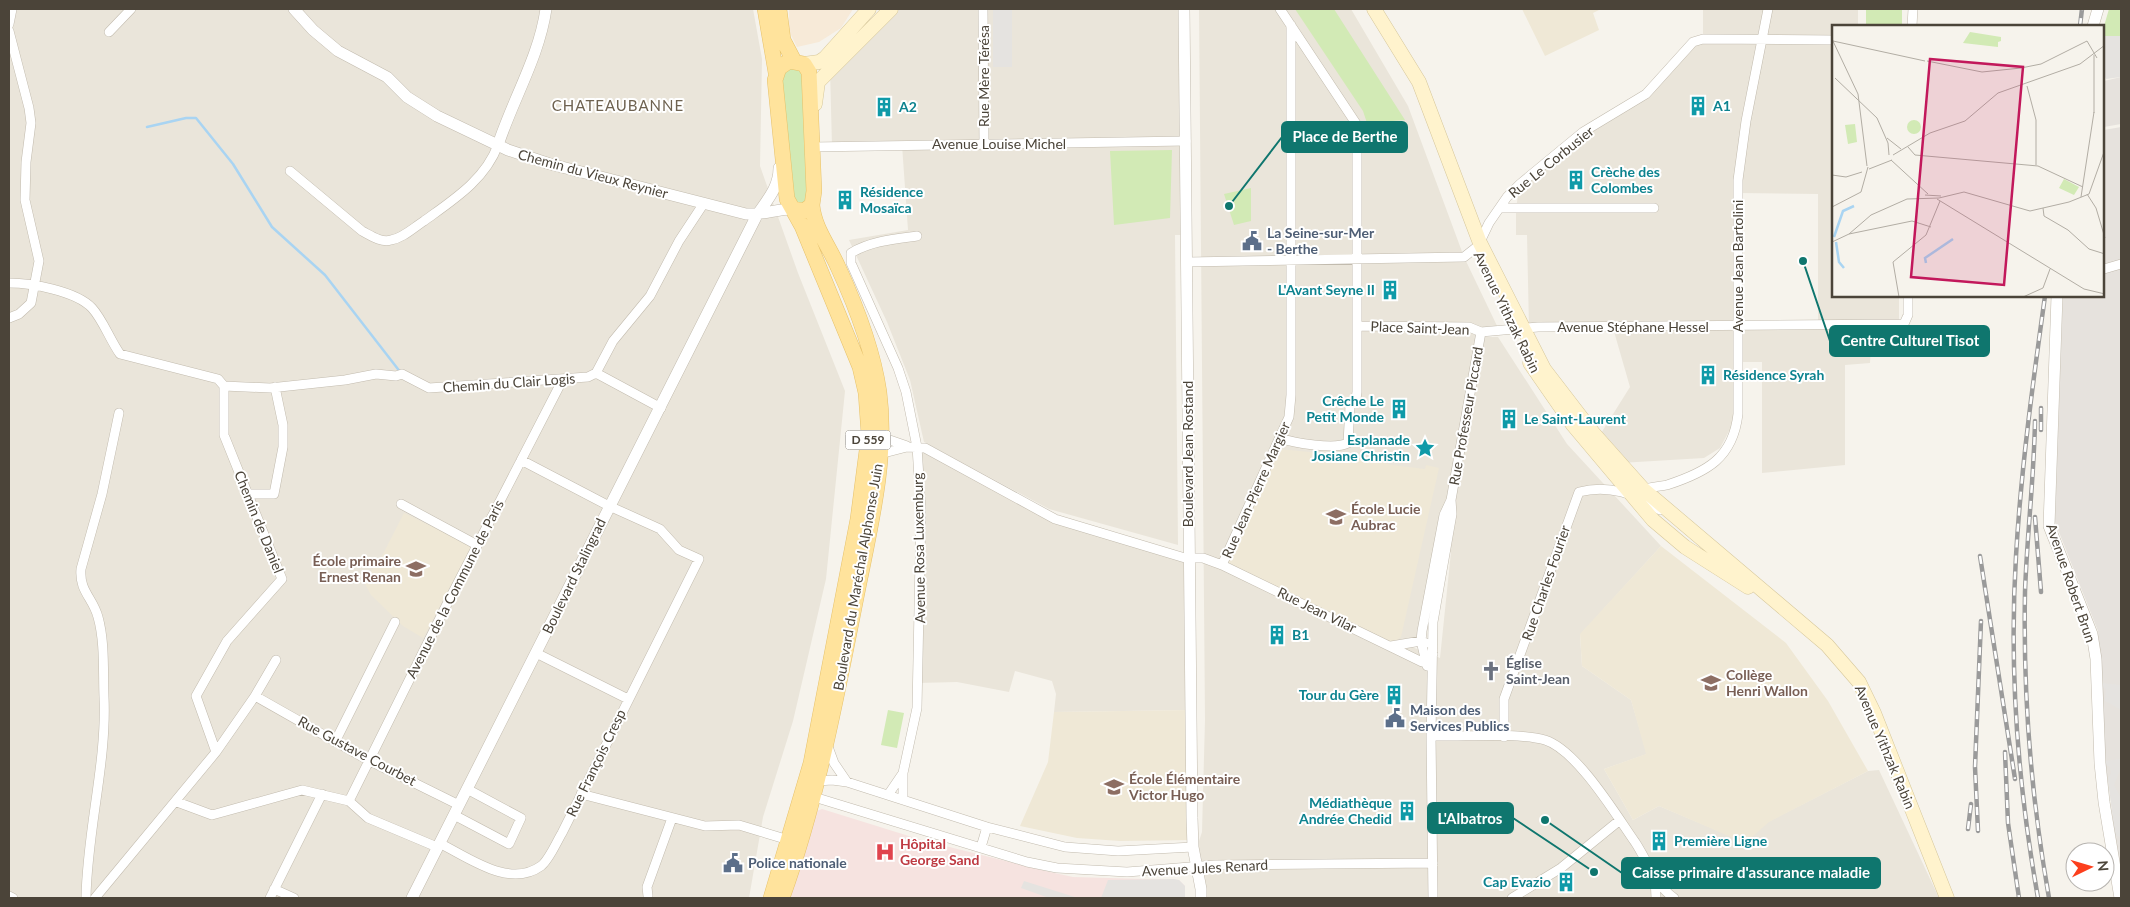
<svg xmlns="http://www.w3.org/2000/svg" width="2130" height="907" viewBox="0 0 2130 907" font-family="Lato,sans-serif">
	<rect width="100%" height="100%" fill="#f6f3ec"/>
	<path fill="#eae5da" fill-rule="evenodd" d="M9 9H753L762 59 760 166 798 273 845 391 826 579 793 721 763 817 749 898H9Z
		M891 9H1184L1187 235H1175L1178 545 1049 509 924 442 910 380 887 322 849 240 908 230 902 145 832 146 830 69Z
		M1199 9H1351L1408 106 1464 257 1499 330 1480 337H1498L1567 444 1661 546 1580 635 1582 666 1631 700 1647 754 1604 769 1633 820 1659 806 1745 842 1760 826 1868 771 1879 770 1939 898H1201L1198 844 1202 832 1205 720ZM1449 532 1445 550 1451 552 1440 658 1407 645 1421 641Z
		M1703 9H1858V26H1834V296H1899V324L1872 325 1870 363 1845 365V465L1762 473V362H1737V416L1720 448 1704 458 1620 463 1598 438 1630 387 1613 328H1529L1527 235H1516V208L1520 184 1583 132 1646 94 1693 42 1703 39ZM1738 193 1818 194V326L1737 327Z
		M917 447 1041 513 1185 558 1191 710 1054 712 1056 694 1052 681 1015 671 1009 692 957 682 918 683Z"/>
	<path fill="#f7ead8" d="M789 9H853L841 28 819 42 797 47 789 31Z"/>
	<path fill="#e6e2dd" d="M2121 77V124L2104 127V81Z
		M2121 127V875L2100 723 2101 685 2098 631 2055 522 2063 296H2104V130Z"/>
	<path fill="#efe8d6" d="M1522 9H1601L1593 13 1599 30 1545 56Z
		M1278 449 1364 457 1392 465 1425 469 1426 465 1439 468 1401 637 1390 646 1222 565Z
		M404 513 472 546 423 638 403 626 371 595 364 582 382 556Z
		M1661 546 1786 643 1828 701 1868 771 1769 822 1745 843 1659 806 1633 820 1604 769 1646 754 1631 700 1582 666 1580 634Z
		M1191 710 1193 840 1120 841 1077 838 1020 826 1048 762 1054 712Z"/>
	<path fill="#f6e3e0" d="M822 809 925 841 1050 872 1073 877 1179 880 1185 886V898H789L817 811Z"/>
	<path fill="#d2eab5" d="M1295 9H1334L1405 120 1367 123 1363 111Z
		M1866 9H1902V26H1866Z
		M2109 9H2121V36H2104V26Z
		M783 64H804L814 198 793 209 780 138Z
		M1172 150 1170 218 1114 225 1110 151Z
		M1251 188V221L1234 225 1224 194Z
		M888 710 904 713 897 748 881 745Z"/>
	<path fill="#e5e3e0" d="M993 9H1012V67H993Z
		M2104 36H2121V77L2106 79 2104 75Z
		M2101 683 2121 685V710L2105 701 2106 689 2101 687Z
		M2121 759V768L2114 785 2121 798 2119 816 2121 817V845V838L2115 835 2108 777 2111 774 2110 767 2106 765 2105 761Z
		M1174 879 1179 880 1185 886V898H1101L1108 880Z
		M1024 881 1078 898H1049L1021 888Z"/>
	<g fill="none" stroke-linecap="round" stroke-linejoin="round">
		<path stroke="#a9d4f2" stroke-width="2.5" d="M147 127 186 118H196L233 164 272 227 325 275 401 373"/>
		<defs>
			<path id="minor" d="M983 9 984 144
				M1280 9 1357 125V392L1356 399 1350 406 1348 443C1335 450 1294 443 1280 438
				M9 24 12 9
				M1912 26 1913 9
				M9 31 29 108 31 123 26 162 25 200 39 261 31 303 19 314 9 318
				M109 32 131 9
				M812 147 1186 141
				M290 171 362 231C370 235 381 243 391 240 403 238 413 228 424 221 453 200 485 180 498 145
				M1500 208H1654
				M1187 262 1464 257 1478 246 1489 223 1507 197 1520 184 1583 132 1646 94 1693 42 1703 39 1834 40
				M2104 269 2121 264
				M9 283C31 283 76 291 92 308 103 320 110 340 120 354L218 379 224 386V435L282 579 227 641 196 696 216 752 95 898
				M1358 326 1469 327 1481 332
				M1481 332 1538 327 1904 324 1908 315V296
				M596 373 661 408
				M224 386 270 388 345 380 376 374 396 376 402 374 429 388 588 377 596 373 613 341 650 296 679 241 704 203
				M881 437 907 446
				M880 454 907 447 925 448 1055 519 1185 558H1203L1222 565 1422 662 1430 659 1433 654
				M1641 491C1648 486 1659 487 1667 485 1707 472 1733 458 1738 414V180L1746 121 1768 9
				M248 494H274L283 447V425L275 387
				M401 504 477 545
				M1222 565 1289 417 1291 395V25
				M1391 646 1421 641 1426 643
				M536 653 628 699
				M1427 666 1421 641 1422 631 1444 515 1451 500 1481 332
				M255 696 368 760 459 805
				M1431 736C1463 737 1517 732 1545 740 1577 750 1616 815 1635 842 1647 860 1656 886 1674 898
				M1504 737V699L1579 492C1609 484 1635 494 1660 510
				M335 742 395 622
				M827 744 834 763 847 782 987 827 1065 847 1118 851 1193 847
				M216 752 255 696 276 660
				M818 781 832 780 847 782
				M581 794 705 826 739 825 792 841
				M888 795 903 773
				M814 797 1027 862 1057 868 1127 872 1215 865 1433 863
				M903 800V773L917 708 921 509 917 447 906 392 898 368 851 263V253C871 241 895 239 917 236
				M349 801 448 602 563 379
				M177 802 212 815 302 790 349 801 368 818 437 847
				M454 815 509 844 521 818 467 789
				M439 843C468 857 509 889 541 866 549 860 556 843 562 833L699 559 679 550 660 529 609 506 521 460
				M981 847 987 827
				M1655 877 1656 898
				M274 889 294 898
				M9 896 13 898
				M648 896 647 887 672 818
				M86 898C87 831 107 762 104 697 103 672 105 642 98 617 93 598 79 591 81 569L102 494 119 413
				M270 898 322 794
				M1433 898 1431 736 1433 622 1452 514 1451 500
				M1512 898 1561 868 1620 820"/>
			<path id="tertiary" d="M294 9 313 30 338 51 387 77 407 97 437 116 508 150 550 164 746 214C762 215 777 209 793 209
				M1184 9 1192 818 1193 847 1201 889V898
				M2093 26 2098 9
				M498 145C513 99 539 57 546 9
				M2057 296 2049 526 2092 634 2096 659 2100 763 2104 802 2120 898
				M412 898 757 215C768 199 779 187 779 168"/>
			<path id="secondary" d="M1374 9 1419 82 1480 243 1544 369 1594 434 1643 489 1827 645 1859 682 1874 713 1947 898
				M804 64 819 62 825 58 869 9
				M815 104 818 82 891 9
				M1530 363 1573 425 1653 520 1685 547 1748 587"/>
			<path id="primary" d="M765 9 776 73
				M779 9 783 40 794 61
				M771 898 811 763 858 519 869 435 866 393 860 367 802 226 787 199 775 80 779 68 789 61 804 64 809 72 814 191 812 205 804 211 793 209
				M782 898C817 801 836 699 856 598 869 531 888 460 879 392 873 350 856 306 838 267 829 246 814 228 812 205"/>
		</defs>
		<use href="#minor" stroke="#c2bbae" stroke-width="10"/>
		<use href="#tertiary" stroke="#c2bbae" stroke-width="12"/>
		<use href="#secondary" stroke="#d6c79b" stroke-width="15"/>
		<use href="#primary" stroke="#e6c16a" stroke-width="16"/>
		<use href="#minor" stroke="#fff" stroke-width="9"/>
		<use href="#tertiary" stroke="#fff" stroke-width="11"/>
		<use href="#secondary" stroke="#fff3cd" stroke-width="14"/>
		<use href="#primary" stroke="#ffe39c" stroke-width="15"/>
		<defs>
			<path id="rail" d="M2080 26 2082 9
				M2035 421C2034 478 2027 534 2025 592 2023 694 2031 797 2049 898
				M2041 430V408
				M2035 517 2041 592
				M1980 556 2015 779
				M2005 752 2008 823 2019 898
				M1968 829 1971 804
				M1978 831 1975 767 1981 621
				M2038 898C2018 786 2009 670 2016 556 2021 469 2033 382 2045 296"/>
		</defs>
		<use href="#rail" stroke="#9a9a9a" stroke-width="4.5"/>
		<use href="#rail" stroke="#fff" stroke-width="2.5" stroke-dasharray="8" stroke-linecap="butt"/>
	</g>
	<defs>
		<symbol id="building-bare" viewBox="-9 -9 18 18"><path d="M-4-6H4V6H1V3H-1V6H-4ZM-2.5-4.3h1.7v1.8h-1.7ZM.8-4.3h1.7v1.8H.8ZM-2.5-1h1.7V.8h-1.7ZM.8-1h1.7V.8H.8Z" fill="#0f9aa8" stroke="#fff" stroke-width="2.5" paint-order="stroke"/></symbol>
		<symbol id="civic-bare" viewBox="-9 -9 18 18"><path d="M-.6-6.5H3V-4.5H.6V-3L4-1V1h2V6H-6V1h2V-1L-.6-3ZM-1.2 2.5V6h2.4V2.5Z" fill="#5c6f8a" stroke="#fff" stroke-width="2.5" paint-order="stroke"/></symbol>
		<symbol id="sight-bare" viewBox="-9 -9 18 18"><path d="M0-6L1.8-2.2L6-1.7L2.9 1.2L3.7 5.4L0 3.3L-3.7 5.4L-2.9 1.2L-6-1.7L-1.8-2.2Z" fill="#0f9aa8" stroke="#fff" stroke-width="2.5" paint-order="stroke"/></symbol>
		<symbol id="school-bare" viewBox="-9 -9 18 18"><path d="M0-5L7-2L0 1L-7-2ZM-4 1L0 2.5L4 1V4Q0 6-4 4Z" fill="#8d6e63" stroke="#fff" stroke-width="2.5" paint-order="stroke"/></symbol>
		<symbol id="church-bare" viewBox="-9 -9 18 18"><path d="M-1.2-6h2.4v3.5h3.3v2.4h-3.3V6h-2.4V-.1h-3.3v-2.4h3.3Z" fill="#6b7280" stroke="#fff" stroke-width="2.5" paint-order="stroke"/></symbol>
		<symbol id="hospital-bare" viewBox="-9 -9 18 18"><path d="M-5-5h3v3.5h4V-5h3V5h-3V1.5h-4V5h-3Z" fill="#e0444e" stroke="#fff" stroke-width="2.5" paint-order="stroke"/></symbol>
	</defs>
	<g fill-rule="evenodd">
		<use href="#building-bare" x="1684" y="92" width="28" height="28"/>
		<use href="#building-bare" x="870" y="93" width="28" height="28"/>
		<use href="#building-bare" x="1562" y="166" width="28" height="28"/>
		<use href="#building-bare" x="831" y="186" width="28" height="28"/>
		<use href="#civic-bare" x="1238" y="227" width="28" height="28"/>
		<use href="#building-bare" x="1376" y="276" width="28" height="28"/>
		<use href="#building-bare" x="1694" y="361" width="28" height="28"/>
		<use href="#building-bare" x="1385" y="395" width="28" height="28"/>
		<use href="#building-bare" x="1495" y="405" width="28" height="28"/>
		<use href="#sight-bare" x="1411" y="434" width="28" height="28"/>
		<use href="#school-bare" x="1322" y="503" width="28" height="28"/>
		<use href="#school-bare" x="402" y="555" width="28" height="28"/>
		<use href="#building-bare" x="1263" y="621" width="28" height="28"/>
		<use href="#church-bare" x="1477" y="657" width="28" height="28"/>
		<use href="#school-bare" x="1697" y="669" width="28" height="28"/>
		<use href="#building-bare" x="1380" y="681" width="28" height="28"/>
		<use href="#civic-bare" x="1381" y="704" width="28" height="28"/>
		<use href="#school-bare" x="1100" y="773" width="28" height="28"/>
		<use href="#building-bare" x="1393" y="797" width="28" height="28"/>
		<use href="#building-bare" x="1645" y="827" width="28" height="28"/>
		<use href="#hospital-bare" x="871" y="838" width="28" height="28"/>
		<use href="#civic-bare" x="719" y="849" width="28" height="28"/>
		<use href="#building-bare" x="1552" y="868" width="28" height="28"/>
	</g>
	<g text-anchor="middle" stroke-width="4" stroke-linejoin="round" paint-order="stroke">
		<rect fill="#fff" stroke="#817c74" stroke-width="1" x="845.5" y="430.5" width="45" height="19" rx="4"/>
		<g font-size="12" font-weight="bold" fill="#4b4439">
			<text x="868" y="444">D 559</text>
		</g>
		<g font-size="14" fill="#4b4439" stroke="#fff">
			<text transform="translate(984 76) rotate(-90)" y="5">Rue Mère Térésa</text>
			<text x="999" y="149">Avenue Louise Michel</text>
			<text transform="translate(1551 162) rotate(-39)" y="5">Rue Le Corbusier</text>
			<text transform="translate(593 174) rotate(15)" y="5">Chemin du Vieux Reynier</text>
			<text transform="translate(1738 266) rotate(-90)" y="5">Avenue Jean Bartolini</text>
			<text transform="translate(1507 312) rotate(64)" y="5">Avenue Yithzak Rabin</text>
			<text x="1633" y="332">Avenue Stéphane Hessel</text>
			<text transform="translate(1420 328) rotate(2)" y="5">Place Saint-Jean</text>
			<text transform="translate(509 383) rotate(-4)" y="5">Chemin du Clair Logis</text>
			<text transform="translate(1466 416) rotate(-80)" y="5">Rue Professeur Piccard</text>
			<text transform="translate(1188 454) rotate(-90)" y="5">Boulevard Jean Rostand</text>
			<text transform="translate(1256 490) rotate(-66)" y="5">Rue Jean-Pierre Margier</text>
			<text transform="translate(259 522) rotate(68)" y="5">Chemin de Daniel</text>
			<text transform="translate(919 548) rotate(-91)" y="5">Avenue Rosa Luxemburg</text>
			<text transform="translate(574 576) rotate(-64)" y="5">Boulevard Stalingrad</text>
			<text transform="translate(858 577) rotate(-80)" y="5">Boulevard du Maréchal Alphonse Juin</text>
			<text transform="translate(1546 583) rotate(-71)" y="5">Rue Charles Fourier</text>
			<text transform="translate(2071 583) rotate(71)" y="5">Avenue Robert Brun</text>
			<text transform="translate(455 589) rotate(-63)" y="5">Avenue de la Commune de Paris</text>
			<text transform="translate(1317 610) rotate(26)" y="5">Rue Jean Vilar</text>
			<text transform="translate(1885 747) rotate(67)" y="5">Avenue Yithzak Rabin</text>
			<text transform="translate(357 751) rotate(28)" y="5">Rue Gustave Courbet</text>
			<text transform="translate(596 763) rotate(-64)" y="5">Rue François Cresp</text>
			<text transform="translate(1205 868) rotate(-3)" y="5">Avenue Jules Renard</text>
		</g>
		<g font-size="14" font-weight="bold" fill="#0d838f" stroke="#fff" text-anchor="start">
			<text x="1713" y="111">A1</text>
			<text x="899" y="112">A2</text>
			<text x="1591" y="177">Crèche des<tspan x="1591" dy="16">Colombes</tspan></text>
			<text x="860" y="197">Résidence<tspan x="860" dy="16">Mosaïca</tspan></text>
			<text x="1375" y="295" text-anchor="end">L'Avant Seyne II</text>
			<text x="1723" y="380">Résidence Syrah</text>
			<text x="1384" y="406" text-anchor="end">Crêche Le<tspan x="1384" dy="16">Petit Monde</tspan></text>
			<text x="1524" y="424">Le Saint-Laurent</text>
			<text x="1410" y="445" text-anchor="end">Esplanade<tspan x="1410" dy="16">Josiane Christin</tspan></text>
			<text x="1292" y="640">B1</text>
			<text x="1379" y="700" text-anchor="end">Tour du Gère</text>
			<text x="1392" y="808" text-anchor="end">Médiathèque<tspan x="1392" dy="16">Andrée Chedid</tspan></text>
			<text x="1674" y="846">Première Ligne</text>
			<text x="1551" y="887" text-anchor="end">Cap Evazio</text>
		</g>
		<g font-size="14" font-weight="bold" fill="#4e5e75" stroke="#fff" text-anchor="start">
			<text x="1267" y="238">La Seine-sur-Mer<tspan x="1267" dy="16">- Berthe</tspan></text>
			<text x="1410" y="715">Maison des<tspan x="1410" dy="16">Services Publics</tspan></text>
			<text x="748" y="868">Police nationale</text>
		</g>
		<g font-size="14" font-weight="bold" fill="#785e54" stroke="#fff" text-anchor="start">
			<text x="1351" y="514">École Lucie<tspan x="1351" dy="16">Aubrac</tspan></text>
			<text x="401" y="566" text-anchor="end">École primaire<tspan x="401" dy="16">Ernest Renan</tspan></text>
			<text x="1726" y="680">Collège<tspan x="1726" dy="16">Henri Wallon</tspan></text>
			<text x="1129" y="784">École Élémentaire<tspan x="1129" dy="16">Victor Hugo</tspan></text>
		</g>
		<g font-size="14" font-weight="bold" fill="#5b616d" stroke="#fff" text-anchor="start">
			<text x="1506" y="668">Église<tspan x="1506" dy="16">Saint-Jean</tspan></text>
		</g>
		<g font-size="14" font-weight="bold" fill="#be3a42" stroke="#fff" text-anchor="start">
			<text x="900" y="849">Hôpital<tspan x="900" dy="16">George Sand</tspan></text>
		</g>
		<g font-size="15" letter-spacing="1" fill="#6e6250" stroke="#fff">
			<text x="618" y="111">CHATEAUBANNE</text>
		</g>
	</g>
	<g transform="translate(1832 25)">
		<rect width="272" height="272" fill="#f6f3ec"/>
		<path d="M138 7 169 12V16L166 17V22L131 18ZM75 102a7 7 0 1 1 14 0a7 7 0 1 1-14 0ZM23 99 25 117 16 119 13 100ZM232 154 247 162 242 170 227 163Z" fill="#d2eab5"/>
		<path fill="none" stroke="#a9d4f2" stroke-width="2.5" d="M2 212 11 186 22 181M4 217 7 237 12 243M94 238 93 233 121 214"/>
		<path fill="none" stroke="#b2ada4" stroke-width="1" d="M0 14 26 69 35 141M1 16 93 36M262 30V88M95 36 150 47 189 43 209 39 255 16 265 33M3 53 45 93 56 118 57 130M195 61 204 95V140M55 113 69 124M76 122 83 130 206 141 251 162M61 130 98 108 133 96 166 68 248 39 273 20M59 135 96 169M37 144 60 135M0 150 14 152 30 147M255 169 264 183 273 213M93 170 109 171M249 172 262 87M105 174 252 264 273 269M0 182 29 167 36 142M211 183 212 191 236 205 257 224 273 229M17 209 80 196 99 202M0 217 17 209 39 190 75 174 107 173 132 167 198 186 237 177 257 169 272 127M67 272 61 237 94 210 108 176M191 272 211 263 218 244"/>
		<path fill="#c2185b" fill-opacity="0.15" stroke="#c2185b" stroke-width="2.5" d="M98 34 191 42 172 260 79 252Z"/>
		<rect width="272" height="272" fill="none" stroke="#4b4439" stroke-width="2.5"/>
	</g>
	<path fill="none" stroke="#0f766e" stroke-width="2" d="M1229 206L1282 137M1803 261L1830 341M1594 872L1513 818M1545 820L1622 873"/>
	<g fill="#0f766e" stroke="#fff" stroke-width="2">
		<circle cx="1229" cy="206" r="5"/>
		<circle cx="1803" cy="261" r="5"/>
		<circle cx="1594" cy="872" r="5"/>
		<circle cx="1545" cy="820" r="5"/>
	</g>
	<g fill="#0f766e" stroke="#0f766e" stroke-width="2">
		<rect x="1282" y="122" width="125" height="30" rx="5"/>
		<rect x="1830" y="326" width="159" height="30" rx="5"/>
		<rect x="1428" y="803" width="85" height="30" rx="5"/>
		<rect x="1622" y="858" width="258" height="30" rx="5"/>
	</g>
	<g font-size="15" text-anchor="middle" font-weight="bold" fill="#fff">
		<text x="1345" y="142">Place de Berthe</text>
		<text x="1910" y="346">Centre Culturel Tisot</text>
		<text x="1470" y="824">L'Albatros</text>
		<text x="1751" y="878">Caisse primaire d'assurance maladie</text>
	</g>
	<rect width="2130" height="907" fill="none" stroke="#4b4439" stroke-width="20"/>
	<g transform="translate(2090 867) rotate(85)"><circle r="24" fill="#ffffff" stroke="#b7b4b0"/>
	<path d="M0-4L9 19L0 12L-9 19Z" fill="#fc3f1d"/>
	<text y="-8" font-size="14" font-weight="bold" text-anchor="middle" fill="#4b4439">N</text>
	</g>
</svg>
